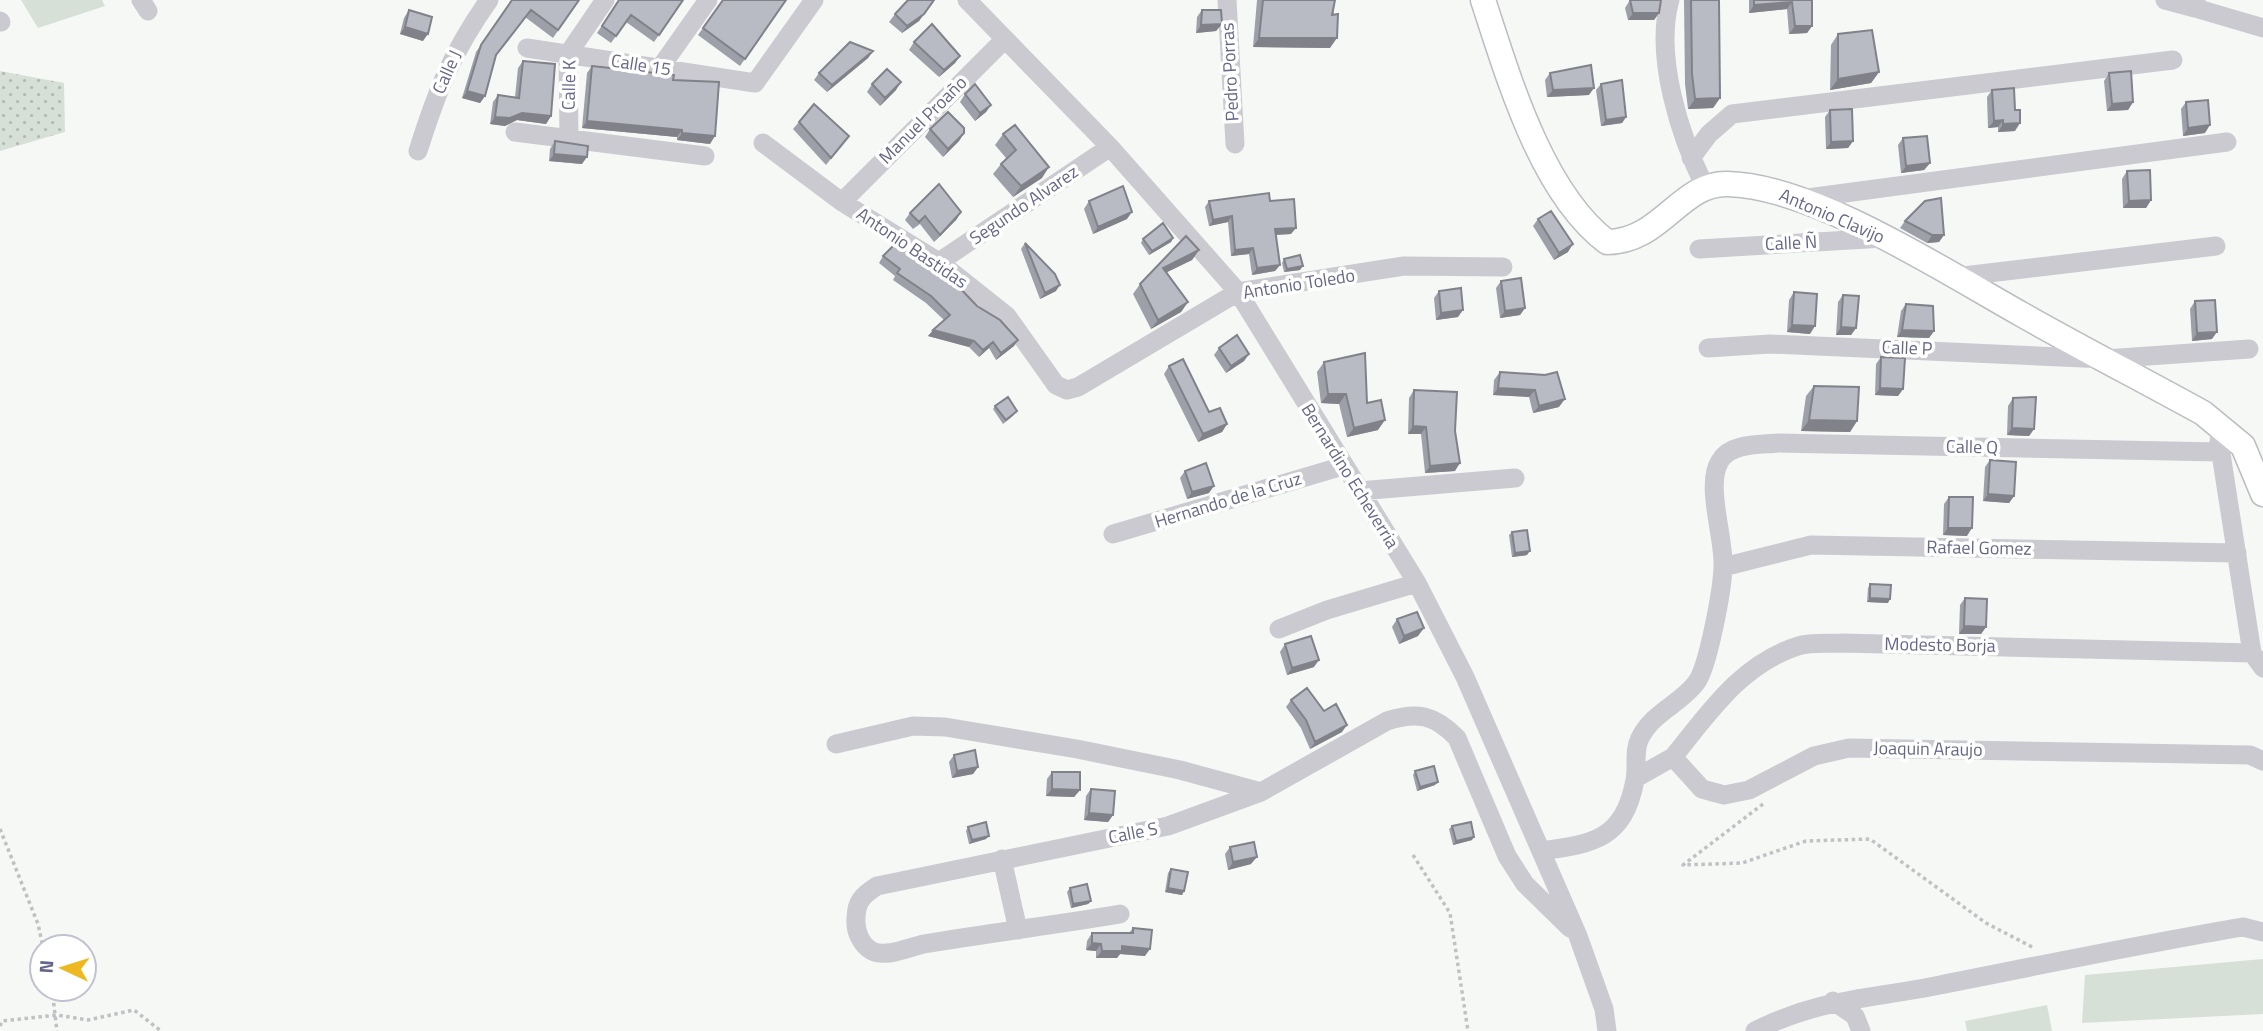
<svg xmlns="http://www.w3.org/2000/svg" width="2263" height="1031" viewBox="0 0 2263 1031" font-family="'Titillium Web',sans-serif">
	<defs>
		<pattern id="grass-dots" width="8" height="8" patternUnits="userSpaceOnUse" patternTransform="scale(1.75)"><rect width="8" height="8" fill="#d6e0d7"/><path d="M2 2h.1M6 6h.1" fill="none" stroke="#b1b9b4" stroke-width="1.8" stroke-linecap="round"/></pattern>
	</defs>
	<rect width="100%" height="100%" fill="#f6f8f5"/>
	<path fill="url(#grass-dots)" d="M0 71 64 83 65 132 0 151Z"/>
	<path fill="#d6e0d7" d="M21 0H102L105 6 38 28Z
		M2263 959V1014L2082 1023 2085 975Z
		M2047 1005 2052 1031H1967L1965 1021Z"/>
	<g fill="none" stroke-linecap="round" stroke-linejoin="round">
		<defs>
			<path id="major" d="M1483 0C1508 76 1541 192 1607 242 1661 242 1680 183 1727 184 1812 185 1946 272 2021 314 2081 348 2143 380 2203 413L2243 446 2263 494"/>
		</defs>
		<use href="#major" stroke="#bcbdc3" stroke-width="27"/>
		<path stroke="#c1c1c5" stroke-width="3.5" stroke-dasharray="3.5 3.5" stroke-linecap="butt" d="M1763 804 1683 865 1742 863 1806 841 1870 839 1986 923 2034 948
			M0 829 38 924 43 947
			M1413 855 1450 913 1468 1031
			M52 989 57 1031
			M0 1026 2 1021 57 1015 88 1020 134 1010 161 1031"/>
		<path stroke="#cacad0" stroke-width="19" d="M141 0 148 11
			M967 0 1110 147 1238 292 1417 583 1465 677 1578 936 1604 1009 1607 1031
			M1227 0 1235 144
			M1670 0C1654 56 1680 136 1705 187
			M2165 0 2195 8
			M2196 0 2195 8 2263 28
			M0 21 1 22
			M527 48 755 83 814 0
			M660 68 708 0
			M515 132 705 156
			M569 139 568 54 605 0
			M763 143 842 202 939 262 1007 316 1056 385 1067 390 1078 387 1238 292 1404 266 1503 267
			M418 151C437 91 452 52 489 0
			M1691 158 1709 134 1732 114 2173 60
			M1800 199 2227 142
			M842 202 1005 39
			M1699 249 1884 238
			M939 262 1110 147
			M1955 277 2216 246
			M1708 348 1770 344 2105 359 2249 349
			M2219 441 2252 653 2263 668
			M1359 491 1515 478
			M1113 534 1343 466
			M1723 567 1811 545 2237 553
			M1279 629 1327 610 1417 583
			M836 744 913 726 945 727 1077 749 1180 770 1261 792
			M1673 757C1709 713 1741 664 1798 646 1811 642 1828 644 1842 643L2252 653
			M1636 778 1673 757 1702 789 1724 795 1749 790 1814 756 1849 748 2250 755 2263 761
			M1541 851C1594 844 1624 839 1635 780 1638 766 1633 752 1640 738 1653 712 1679 705 1696 683 1708 668 1723 587 1723 565 1724 537 1705 484 1720 461 1730 443 1759 445 1778 443L2220 452
			M1002 859 1018 930
			M1120 914C1055 925 989 933 924 944 909 947 887 958 872 951 861 945 855 931 856 919 856 901 863 895 877 886L1168 826 1261 792 1387 721C1417 711 1435 715 1457 738L1507 856 1525 884 1570 928
			M1833 1001 1855 1016 1861 1031
			M1755 1031C1820 998 1872 999 1940 985 2041 965 2142 944 2243 927L2263 932"/>
		<use href="#major" stroke="#fff" stroke-width="24"/>
	</g>
	<path fill="#9ea0a9" d="M512 0H579L553 38 525 17 496 56 485 96 480 103 462 98 476 52Z
		M619 0H683L654 42 626 22 611 43 597 33Z
		M723 0H786L740 66 698 35Z
		M934 0 919 21 902 33 889 22 895 14Z
		M1257 0H1335L1330 48 1253 47Z
		M1630 0 1659 13 1654 20H1628L1625 8Z
		M1684 0H1719L1720 98 1713 108 1688 109 1685 84Z
		M1749 0H1812V26L1807 33 1789 34 1787 9 1749 13Z
		M409 10 423 41 400 34 404 18Z
		M1202 10 1222 24 1216 31 1196 33 1197 17Z
		M1838 34 1879 72 1871 83 1830 90 1831 45Z
		M914 42 960 56 955 63 939 77 909 50Z
		M873 51 868 58 827 92 814 80 819 73Z
		M523 61 551 116 546 124 517 120 505 126 490 124 493 102 498 95 515 97 518 68Z
		M592 66 673 80 710 144 677 140V137L582 128 587 73Z
		M1550 73 1589 95 1547 97 1545 80Z
		M2109 73 2133 102 2128 110 2107 111 2104 81Z
		M872 84 896 90 880 106 867 92Z
		M1601 84 1626 117 1622 123 1601 126 1596 90Z
		M1992 90 2015 131 1998 132V127L1988 128 1987 97Z
		M965 94 991 105 986 112 975 121 960 102Z
		M2186 102 2205 133 2183 136 2181 109Z
		M1830 110 1853 141 1848 148 1826 149 1825 117Z
		M799 122 849 136 826 165 793 129Z
		M930 129 964 133 959 141 943 157 925 137Z
		M1003 134 1042 178 1013 197 993 174 1001 164 1006 158 995 145Z
		M1903 138 1930 163 1924 170 1901 173 1898 145Z
		M555 141 582 164 549 161 550 149Z
		M2127 171 2151 200 2146 208H2123L2122 179Z
		M1089 201 1127 219 1093 234 1084 209Z
		M1209 201 1291 234 1276 235 1280 265 1275 271 1252 275 1249 254 1231 256 1228 222 1209 226 1205 207Z
		M961 212 956 220 934 242 920 224 913 229 905 220 910 213Z
		M1538 219 1568 252 1554 260 1533 226Z
		M1905 221 1944 235 1939 242 1927 243 1900 228Z
		M1173 238 1171 242 1149 255 1141 243 1143 239Z
		M1025 243 1056 291 1040 299 1021 249Z
		M1199 250 1192 260 1167 272 1188 302 1181 312 1151 329 1133 294 1140 284Z
		M883 256 977 306 1018 340 1014 346 996 360 989 348 979 357 969 347 928 336 944 320 926 303 893 280 895 276 879 263Z
		M1284 259 1300 270 1284 272 1282 263Z
		M1501 281 1525 308 1520 315 1500 318 1496 288Z
		M1439 291 1458 317 1436 320 1434 298Z
		M1794 292 1810 334 1787 332 1789 300Z
		M1843 295 1856 328 1851 335H1836L1838 302Z
		M2195 301 2212 339 2192 341 2190 309Z
		M1906 304 1934 331 1929 338 1897 337 1901 311Z
		M1219 348 1249 354 1244 361 1226 373 1214 355Z
		M1881 357 1903 389 1898 396 1875 395 1876 364Z
		M1324 362 1367 403 1378 430 1347 437 1339 404 1321 403 1317 372Z
		M1169 366 1209 412 1227 424 1222 432 1198 442 1164 374Z
		M1500 372 1545 375 1559 407 1533 413 1529 397 1493 395 1494 380Z
		M1814 386 1857 421 1850 432 1801 431 1806 396Z
		M1414 390 1455 471 1425 473 1421 434H1408L1409 398Z
		M2013 398 2034 429 2029 436 2007 435 2008 406Z
		M995 406 1014 415 1003 424 993 409Z
		M1990 460 2014 496 2009 503 1983 501 1985 467Z
		M1185 471 1209 493 1187 499 1180 478Z
		M1949 497 1967 536 1943 535 1944 504Z
		M1512 532 1527 555 1512 557 1509 535Z
		M1870 584 1888 603 1867 602 1868 588Z
		M1965 598 1986 627 1981 634H1959L1960 605Z
		M1397 619 1418 636 1399 644 1392 627Z
		M1285 644 1314 667 1287 675 1280 652Z
		M1291 700 1324 711 1342 732 1310 749 1301 728 1286 707Z
		M954 755 978 767 973 774 952 778 949 762Z
		M1415 771 1435 785 1417 791 1413 775Z
		M1052 772 1080 790 1074 797 1046 796 1047 779Z
		M1091 789 1113 815 1108 822 1084 820 1086 796Z
		M1452 826 1472 840 1453 845 1449 829Z
		M968 827 986 839 969 844 966 831Z
		M1230 847 1251 864 1228 870 1225 854Z
		M1171 869 1184 891 1182 895 1165 892 1168 873Z
		M1070 888 1091 901 1088 904 1071 908 1067 892Z
		M1133 928 1145 956 1120 954 1117 958H1096V951L1086 950 1087 941 1092 933H1129Z"/>
	<path fill="#818289" d="M1792 2 1787 9 1749 13 1754 5Z
		M1633 13H1659L1654 20H1628Z
		M924 14 919 21 902 33 907 26Z
		M1222 24 1216 31 1196 33 1201 25Z
		M1795 26H1812L1807 33 1789 34Z
		M405 27 428 34 423 41 400 34Z
		M1259 38H1337L1330 48 1253 47Z
		M873 51 868 58 827 92 832 85Z
		M960 56 955 63 939 77 944 70Z
		M1879 72 1871 83 1830 90 1838 79Z
		M901 82 896 90 880 106 885 98Z
		M1594 88 1589 95 1547 97 1553 90Z
		M467 91 485 96 480 103 462 98Z
		M1720 98 1713 108 1688 109 1695 99Z
		M2133 102 2128 110 2107 111 2112 104Z
		M991 105 986 112 975 121 980 113Z
		M522 113 551 116 546 124 517 120 505 126 490 124 495 117Z
		M1626 117 1622 123 1601 126 1606 120Z
		M2003 120 1998 127 1988 128 1994 121Z
		M587 121 682 130 677 137 582 128Z
		M2020 123 2015 131 1998 132 2003 124Z
		M2210 125 2205 133 2183 136 2188 128Z
		M682 133 715 136 710 144 677 140Z
		M964 133 959 141 943 157 948 149Z
		M1853 141 1848 148 1826 149 1831 142Z
		M554 154 587 157 582 164 549 161Z
		M1930 163 1924 170 1901 173 1906 166Z
		M1049 167 1042 178 1013 197 1021 186Z
		M2151 200 2146 208H2123L2129 201Z
		M961 212 956 220 934 242 940 235Z
		M1132 212 1127 219 1093 234 1098 227Z
		M1232 216 1228 222 1209 226 1213 220Z
		M1296 228 1291 234 1271 235 1275 229Z
		M1932 235H1944L1939 242 1927 243Z
		M1173 238 1171 242 1149 255 1152 251Z
		M1573 244 1568 252 1554 260 1559 253Z
		M1253 248 1249 254 1231 256 1235 250Z
		M1199 250 1192 260 1157 277 1163 268Z
		M1280 265 1275 271 1252 275 1257 268Z
		M1303 266 1300 270 1284 272 1287 269Z
		M1060 285 1056 291 1040 299 1045 293Z
		M1188 302 1181 312 1151 329 1158 320Z
		M1525 308 1520 315 1500 318 1505 311Z
		M1463 310 1458 317 1436 320 1441 313Z
		M1792 325 1815 326 1810 334 1787 332Z
		M1841 327 1856 328 1851 335H1836Z
		M933 330 974 341 969 347 928 336Z
		M1902 330 1934 331 1929 338 1897 337Z
		M2217 332 2212 339 2192 341 2197 333Z
		M1018 340 1014 346 996 360 1001 353Z
		M993 342 989 348 979 357 983 350Z
		M1249 354 1244 361 1226 373 1231 366Z
		M1498 388 1535 390 1529 397 1493 395Z
		M1880 388 1903 389 1898 396 1875 395Z
		M1328 394H1346L1339 404 1321 403Z
		M1565 399 1559 407 1533 413 1539 406Z
		M1385 420 1378 430 1347 437 1354 428Z
		M1809 420 1857 421 1850 432 1801 431Z
		M1227 424 1222 432 1198 442 1203 434Z
		M1413 426 1426 427 1421 434H1408Z
		M2012 428 2034 429 2029 436 2007 435Z
		M1460 463 1455 471 1425 473 1430 466Z
		M1214 486 1209 493 1187 499 1192 492Z
		M1988 494 2014 496 2009 503 1983 501Z
		M1948 528H1972L1967 536 1943 535Z
		M1530 551 1527 555 1512 557 1515 553Z
		M1870 598 1890 599 1888 603 1867 602Z
		M1964 626 1986 627 1981 634H1959Z
		M1424 628 1418 636 1399 644 1404 636Z
		M1319 660 1314 667 1287 675 1292 668Z
		M1347 725 1342 732 1310 749 1315 742Z
		M978 767 973 774 952 778 957 771Z
		M1438 782 1435 785 1417 791 1420 787Z
		M1052 789 1080 790 1074 797 1046 796Z
		M1089 813 1113 815 1108 822 1084 820Z
		M989 836 986 839 969 844 972 840Z
		M1474 837 1472 840 1453 845 1456 841Z
		M1257 857 1251 864 1228 870 1233 862Z
		M1168 888 1184 891 1182 895 1165 892Z
		M1091 901 1088 904 1071 908 1073 904Z
		M1092 943 1101 944 1096 951 1086 950Z
		M1122 946 1150 949 1145 956 1120 954 1117 958H1096L1102 951Z"/>
	<path fill="#b8bac4" stroke="#818289" stroke-width="2" d="M512 0H579L558 30 531 10 496 55 485 96 467 91 481 45Z
		M619 0H683L659 35 631 15 616 36 602 26Z
		M723 0H786L745 59 703 28Z
		M908 0H934L924 14 907 26 895 14Z
		M1263 0H1335L1332 15 1338 14 1337 38H1259Z
		M1630 0H1661L1659 13H1633Z
		M1691 0H1719L1720 98 1695 99 1692 74Z
		M1754 0H1812V26H1795L1792 2 1754 5Z
		M409 10 432 17 428 34 405 27Z
		M1202 10H1221L1222 24 1201 25Z
		M932 24 960 56 944 70 914 42Z
		M1872 30 1879 72 1838 79V34Z
		M850 42 873 51 832 85 819 73Z
		M523 61 555 64 551 116 522 113 510 118 495 117 498 95 519 98Z
		M1591 65 1594 88 1553 90 1550 73Z
		M592 66 674 75 673 80 719 82 715 136 682 133V130L587 121Z
		M887 69 901 82 885 98 872 84Z
		M2131 71 2133 102 2112 104 2109 73Z
		M1622 80 1626 117 1606 120 1601 84Z
		M975 84 991 105 980 113 965 94Z
		M2014 88 2015 110H2020V123L2003 124V120L1994 121 1992 90Z
		M2208 100 2210 125 2188 128 2186 102Z
		M814 104 849 136 831 158 799 122Z
		M1852 109 1853 141 1831 142 1830 110Z
		M948 112 964 128V133L948 149 930 129Z
		M1015 125 1049 167 1021 186 1001 164 1016 150 1003 134Z
		M1927 136 1930 163 1906 166 1903 138Z
		M555 141 588 146 587 157 554 154Z
		M2150 170 2151 200 2129 201 2127 171Z
		M939 184 961 212 940 235 925 216 919 222 910 213Z
		M1123 186 1132 212 1098 227 1089 201Z
		M1269 193 1270 201 1294 199 1296 228 1275 229 1280 265 1257 268 1253 248 1235 250 1232 216 1213 220 1209 201Z
		M1941 198 1944 235H1932L1905 221 1925 201Z
		M1551 211 1573 244 1559 253 1538 219Z
		M1163 223 1173 238 1152 251 1143 239Z
		M1186 236 1199 250 1163 268 1188 302 1158 320 1140 284Z
		M897 242 955 283 977 306 1000 320 1018 340 1001 353 993 342 983 350 974 341 933 330 950 315 931 296 897 273 900 269 883 256Z
		M1025 243 1055 274 1060 285 1045 293Z
		M1300 255 1303 266 1287 269 1284 259Z
		M1521 278 1525 308 1505 311 1501 281Z
		M1461 288 1463 310 1441 313 1439 291Z
		M1794 292 1817 294 1815 326 1792 325Z
		M1843 295 1859 296 1856 328 1841 327Z
		M2215 300 2217 332 2197 333 2195 301Z
		M1906 304 1933 306 1934 331 1902 330Z
		M1237 335 1249 354 1231 366 1219 348Z
		M1365 353 1367 403 1381 400 1385 420 1354 428 1346 394H1328L1324 362Z
		M1881 357 1905 358 1903 389 1880 388Z
		M1183 359 1209 412 1220 408 1227 424 1203 434 1169 366Z
		M1500 372 1545 375 1557 372 1565 399 1539 406 1535 390 1498 388Z
		M1814 386 1859 387 1857 421 1809 420Z
		M1414 390 1457 392 1455 431 1460 463 1430 466 1426 427 1413 426Z
		M1008 397 1017 411 1006 420 995 406Z
		M2036 397 2034 429 2012 428 2013 398Z
		M1990 460 2016 462 2014 496 1988 494Z
		M1206 463 1214 486 1192 492 1185 471Z
		M1949 497H1973L1972 528H1948Z
		M1527 530 1530 551 1515 553 1512 532Z
		M1870 584 1891 585 1890 599 1870 598Z
		M1965 598 1987 599 1986 627 1964 626Z
		M1417 612 1424 628 1404 636 1397 619Z
		M1311 636 1319 660 1292 668 1285 644Z
		M1307 688 1324 711 1336 704 1347 725 1315 742 1306 720 1291 700Z
		M975 750 978 767 957 771 954 755Z
		M1434 766 1438 782 1420 787 1415 771Z
		M1052 772H1080V790L1052 789Z
		M1091 789 1115 791 1113 815 1089 813Z
		M986 822 989 836 972 840 968 827Z
		M1471 822 1474 837 1456 841 1452 826Z
		M1254 842 1257 857 1233 862 1230 847Z
		M1171 869 1188 872 1184 891 1168 888Z
		M1087 884 1091 901 1073 904 1070 888Z
		M1133 928 1152 930 1150 949 1122 946V951H1102L1101 944 1092 943V933H1133Z"/>
	<g text-anchor="middle" stroke-width="7" stroke-linejoin="round" paint-order="stroke">
		<g font-size="18" fill="#656788" stroke="#fff">
			<text transform="translate(641 65) rotate(9)" y="6">Calle 15</text>
			<text transform="translate(447 72) rotate(-66)" y="6">Calle J</text>
			<text transform="translate(1230 72) rotate(-93)" y="6">Pedro Porras</text>
			<text transform="translate(569 85) rotate(-89)" y="6">Calle K</text>
			<text transform="translate(923 120) rotate(-45)" y="6">Manuel Proaño</text>
			<text transform="translate(1024 205) rotate(-34)" y="6">Segundo Alvarez</text>
			<text transform="translate(1832 216) rotate(23)" y="6">Antonio Clavijo</text>
			<text transform="translate(1791 243) rotate(-3)" y="6">Calle Ñ</text>
			<text transform="translate(912 248) rotate(34)" y="6">Antonio Bastidas</text>
			<text transform="translate(1299 284) rotate(-9)" y="6">Antonio Toledo</text>
			<text transform="translate(1907 348) rotate(2)" y="6">Calle P</text>
			<text transform="translate(1972 447) rotate(1)" y="6">Calle Q</text>
			<text transform="translate(1350 476) rotate(58)" y="6">Bernardino Echeverria</text>
			<text transform="translate(1228 500) rotate(-17)" y="6">Hernando de la Cruz</text>
			<text transform="translate(1979 548) rotate(1)" y="6">Rafael Gomez</text>
			<text transform="translate(1940 645) rotate(1)" y="6">Modesto Borja</text>
			<text transform="translate(1928 749) rotate(1)" y="6">Joaquin Araujo</text>
			<text transform="translate(1133 833) rotate(-11)" y="6">Calle S</text>
		</g>
	</g>
	<g transform="translate(63 968) rotate(274)"><circle r="33" fill="#ffffff" stroke="#c1c2cf" stroke-width="2"/>
	<path d="M0-5L12 26L0 18L-12 26Z" fill="#edb820"/>
	<text y="-10" font-size="19" font-weight="bold" text-anchor="middle" fill="#656788">N</text>
	</g>
</svg>
